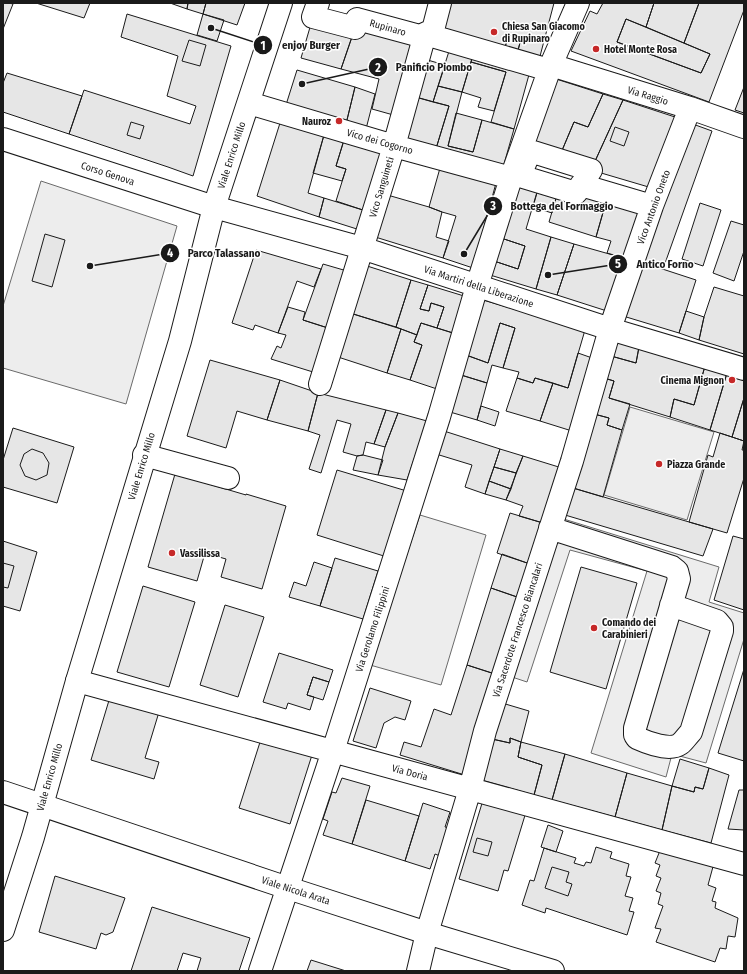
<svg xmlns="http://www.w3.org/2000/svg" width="747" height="974" viewBox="0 0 747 974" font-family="'Fira Sans Condensed',sans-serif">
	<rect width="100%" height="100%" fill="#fff"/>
	<path fill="#ededed" stroke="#6a6a6a" d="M41 181 177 226 126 404 3 368V306Z
		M630 407 714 432 687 520 604 495Z
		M420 515 486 535 441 685 370 665Z
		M554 516 719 567 709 602 744 613V639L706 763 672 754 666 777 591 753 647 571 570 550 527 682 503 674Z"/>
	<path fill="#e6e6e6" stroke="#1a1a1a" d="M3 3H9L13 4 3 29Z
		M36 3H90L84 18Z
		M170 3H188L187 9Z
		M188 3H206L203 14 187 9Z
		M206 3H245L237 25 203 14Z
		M440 3H554L539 60 517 54 521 39 509 35 504 50 433 30Z
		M603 3H654L646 27 626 19 617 42 701 73 710 54 684 43 699 3H744V10L709 102 636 75 571 51 590 11 597 14Z
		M654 3H699L684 43 646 27Z
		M127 14 231 46 193 176 168 167 69 134 84 90 190 124 196 106 167 96 178 56 121 37Z
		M203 14 224 20 217 41 197 35Z
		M313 17 355 28 341 69 301 58Z
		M626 19 710 54 701 73 617 42Z
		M355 28 420 36 397 116 372 109 379 79 341 69Z
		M509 35 521 39 517 54 504 50Z
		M189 40 206 45 200 66 182 61Z
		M450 48 473 55 462 92 438 86Z
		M473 55 530 71 514 129 491 122 506 72 471 62Z
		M424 59 445 65 433 102 412 96Z
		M471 62 506 72 494 111 478 107 481 98 462 92Z
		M297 70 355 87 346 124 285 108Z
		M7 73 82 96 69 134 3 112V83Z
		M553 78 603 94 588 127 574 122 558 160 530 151Z
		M438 86 462 92 448 146 473 152 482 120 514 129 502 171 435 152 449 106 433 102Z
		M355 87 375 94 366 129 346 124Z
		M744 87V113L735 110Z
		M603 94 623 100 591 170 558 160 574 122 588 127Z
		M412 96 449 106 435 152 398 142Z
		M623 100 678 118 652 188 591 170Z
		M456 113 482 120 473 152 448 146Z
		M131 122 144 126 140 139 127 135Z
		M280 123 324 135 308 193 324 198 319 217 257 196Z
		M690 123 712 131 663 269 641 262Z
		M615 127 629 132 624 146 610 141Z
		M324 135 344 140 336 166 346 169 342 181 313 173Z
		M344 140 383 152 366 211 336 201 346 169 336 166Z
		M440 168 496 183 473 268 443 258 456 216 442 212 429 207Z
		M520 176 540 182 526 229 551 237 536 289 490 275 494 261 518 269 525 246 501 238Z
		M540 182 559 188 552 213 533 207Z
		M559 188 606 202 596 237 549 222Z
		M384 194 429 207 442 212 436 237 449 241 443 258 372 236Z
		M324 198 366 211 360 230 319 217Z
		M606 202 643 213 627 259 607 253 611 241 596 237Z
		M700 203 721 210 703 266 682 259Z
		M731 221 744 225V251L734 281 713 273Z
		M45 234 65 240 52 287 32 281Z
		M551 237 574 244 557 295 536 289Z
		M501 238 525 246 518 269 494 261Z
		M574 244 627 259 610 312 557 295Z
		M256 250 321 269 314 287 297 281 278 333 255 325 253 330 232 323Z
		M641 262 696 280 679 333 623 316Z
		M323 264 347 271 328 328 303 320Z
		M364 265 411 280 396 327 350 313Z
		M411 280 428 285 420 309 429 311 431 303 444 307 437 328 421 323 417 335 396 327Z
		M428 285 464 296 453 333 437 328 444 307 431 303 429 311 420 309Z
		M714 287 744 296V354L699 340 704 317Z
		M483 300 585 330 568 388 535 378 533 383 517 378 519 372 503 368 515 328 500 323 488 363 466 355Z
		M288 307 305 312 303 320 328 328 313 372 271 359 277 346 281 348 286 335 278 333Z
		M686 311 704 317 699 340 679 333Z
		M350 313 401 329 387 373 338 357Z
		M421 323 453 333 437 389 410 380 422 345 414 342Z
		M500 323 515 328 503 368 492 365 487 383 461 375 466 355 488 363Z
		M401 329 417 335 414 342 422 345 410 380 387 373Z
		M616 340 639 347 636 363 611 356Z
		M639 347 705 366 694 405 674 399 670 417 609 398 614 381 604 378 611 356 636 363Z
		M578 353 595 359 572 431 540 421 553 383 568 388Z
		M210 360 280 380 267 420 237 411 226 448 187 436Z
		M705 366 727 373 710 430 670 417 674 399 694 405Z
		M727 373 744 378V398L732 437 710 430Z
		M461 375 487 383 477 420 450 412Z
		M517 378 533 383 535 378 553 383 540 421 506 411Z
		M604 378 614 381 609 398 630 404 622 430 607 425 609 418 594 414Z
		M280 380 318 393 308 431 267 420Z
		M318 393 386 410 374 444 366 442 363 455 357 456 343 452 351 424 337 420 321 473 309 469 320 435 308 431Z
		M744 398V441L732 437Z
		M481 406 499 412 495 426 477 420Z
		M386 410 398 413 385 447 374 444Z
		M398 413 427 421 407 480 378 475 385 447Z
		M594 414 609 418 607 425 622 430 603 497 573 488Z
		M13 428 74 447 57 503 3 487V460Z
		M444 431 500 449 485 494 465 487 472 465 436 454Z
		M720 433 744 441 742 450H744V478L727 533 689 522 708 455 713 457Z
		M32 449 43 453 49 463 47 475 36 480 25 476 20 465 24 454Z
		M500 449 523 456 516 473 494 467Z
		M363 455 383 460 378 475 353 470 357 456Z
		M523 456 562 468 543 523 519 516 523 506 506 500Z
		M494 467 516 473 511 489 489 481Z
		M337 470 410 492 387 557 317 535Z
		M175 474 246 495V494L286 506 262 589 221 577 226 559 205 553 197 581 148 567Z
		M489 481 511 489 506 500 485 494Z
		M573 488 713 529 703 556 565 515Z
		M510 513 543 523 530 564 497 553Z
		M733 536 744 539V610L714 600Z
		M3 541 37 552 20 611 3 606Z
		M502 554 530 564 520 598 491 588Z
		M335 558 378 571 363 619 320 606Z
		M314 562 332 568 320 606 289 597 294 582 306 586Z
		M3 563 14 566 8 588 3 587Z
		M581 567 637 583 606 689 550 672Z
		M143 586 195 602 169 687 117 672Z
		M491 588 520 598 498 675 467 665Z
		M225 605 264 617 238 697 200 685Z
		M279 653 333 670 329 682 313 677 307 695 314 697 310 710 288 703 286 709 263 702Z
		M467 665 498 675 468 776 400 755 404 742 421 747 434 709 451 715Z
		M744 669V761L718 753Z
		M313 677 329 682 323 700 307 695Z
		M370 688 411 701 405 720 395 717 384 723 376 748 353 741Z
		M110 697 159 712 145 758 159 762 154 779 91 760Z
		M502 703 529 711 521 742 510 738V743L492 739Z
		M510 738 521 742 518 757 542 765 534 795 481 780 492 739 510 743Z
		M261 739 312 755 290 824 239 808Z
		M521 742 565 754 552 800 534 795 542 765 518 757Z
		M565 754 627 773 615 817 552 800Z
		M680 759 709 768 703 789 695 787 694 792 672 786Z
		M709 768 729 775 711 843 662 830 672 786 694 792 695 787 703 789Z
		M627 773 672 786 662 830 615 817Z
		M342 778 370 786 352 844 323 835 328 821 323 819 332 792 336 793Z
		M739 790H744V830L728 829Z
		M366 800 419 816 405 861 352 844Z
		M483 800 526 812 508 871 504 870 498 891 459 879Z
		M423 803 450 812 445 827 449 828 440 856 435 854 430 869 405 861Z
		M548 825 563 831 556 852 541 847Z
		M477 838 492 842 488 856 473 852Z
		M596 847 612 852 610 858 629 864 626 876 631 877 625 896 633 898 629 911 634 912 627 935 546 908 545 913 522 905 530 880 534 881 544 848 576 858 574 863 584 866 586 862 591 863Z
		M661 848 714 863 708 885 716 888 712 901 716 902 715 908 738 918 735 937 728 936 726 949 720 948 715 962 656 942 661 929 655 928 663 906 658 904 661 893 656 891 661 878 656 876 660 865 655 863Z
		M552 867 569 872 566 882 572 884 568 896 545 888Z
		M55 876 125 898 113 932 106 935 101 933 96 949 39 932Z
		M152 907 250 938 239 971H197L201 958 183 953 177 971H131Z
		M311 960 346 971H307Z"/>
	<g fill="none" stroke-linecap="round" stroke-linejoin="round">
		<defs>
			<path id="street" d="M318 3 313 17 355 28 357 19 420 36 433 30 440 3
				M551 65 690 108 744 127
				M249 103 394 146 511 178
				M530 151 591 170 576 193 520 176Z
				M581 185 652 206
				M214 207 362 248 610 329 744 369
				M320 384 394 146 425 34 549 70
				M144 455 228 478
				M550 528 672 567 677 571 679 579 635 728V735L637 738C648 743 670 751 680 744 684 741 687 736 691 732L722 631V627L717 621 671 605
				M77 681 744 864
				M260 971 333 751 439 417 477 286 511 178 551 65 578 3
				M418 971 427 933 470 789 485 731 572 461 610 329 652 206 690 108"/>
			<path id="secondary" d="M3 139 214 207
				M3 792 288 888 427 933 553 971"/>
			<path id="primary" d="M3 930 33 837 77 681 180 341 214 207 281 3"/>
		</defs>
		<use href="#street" stroke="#1a1a1a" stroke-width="24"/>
		<use href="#secondary" stroke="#1a1a1a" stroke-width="24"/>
		<use href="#primary" stroke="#1a1a1a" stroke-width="24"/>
		<use href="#street" stroke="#fff" stroke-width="22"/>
		<use href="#secondary" stroke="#fff" stroke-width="22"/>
		<use href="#primary" stroke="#fff" stroke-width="22"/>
	</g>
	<g fill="#c62828" stroke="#fff" stroke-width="1.5">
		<circle cx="494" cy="32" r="4"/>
		<circle cx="596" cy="49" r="4"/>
		<circle cx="339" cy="121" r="4"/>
		<circle cx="732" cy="380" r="4"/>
		<circle cx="659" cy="464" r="4"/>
		<circle cx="172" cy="553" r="4"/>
		<circle cx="594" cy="628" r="4"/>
	</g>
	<g text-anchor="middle" stroke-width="3" stroke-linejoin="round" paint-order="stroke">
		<g font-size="10" font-weight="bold" fill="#1a1a1a" stroke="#fff" text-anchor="start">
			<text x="502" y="30">Chiesa San Giacomo<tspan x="502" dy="12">di Rupinaro</tspan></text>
			<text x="604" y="53">Hotel Monte Rosa</text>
			<text x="331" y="125" text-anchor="end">Nauroz</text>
			<text x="724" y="384" text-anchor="end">Cinema Mignon</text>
			<text x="667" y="468">Piazza Grande</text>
			<text x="180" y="557">Vassilissa</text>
			<text x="602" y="626">Comando dei<tspan x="602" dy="12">Carabinieri</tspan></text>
		</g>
		<g font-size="10" fill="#1a1a1a" stroke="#fff">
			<text transform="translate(388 27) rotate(16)" y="4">Rupinaro</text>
			<text transform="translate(648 95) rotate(17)" y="4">Via Raggio</text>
			<text transform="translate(380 141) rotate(16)" y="4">Vico dei Cogorno</text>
			<text transform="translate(231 155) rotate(-72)" y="4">Viale Enrico Millo</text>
			<text transform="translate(108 173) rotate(18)" y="4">Corso Genova</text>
			<text transform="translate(381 187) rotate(-73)" y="4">Vico Sanguineti</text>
			<text transform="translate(653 207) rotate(-70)" y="4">Vico Antonio Oneto</text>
			<text transform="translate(479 286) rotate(18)" y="4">Via Martiri della Liberazione</text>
			<text transform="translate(141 466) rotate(-73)" y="4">Viale Enrico Millo</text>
			<text transform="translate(372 629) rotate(-72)" y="4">Via Gerolamo Filippini</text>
			<text transform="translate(517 630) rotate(-72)" y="4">Via Sacerdote Francesco Biancalari</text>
			<text transform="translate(410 772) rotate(15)" y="4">Via Doria</text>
			<text transform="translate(49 777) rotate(-74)" y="4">Viale Enrico Millo</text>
			<text transform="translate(296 890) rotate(18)" y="4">Viale Nicola Arata</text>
		</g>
	</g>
	<path fill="none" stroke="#1a1a1a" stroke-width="1.5" d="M211 28L263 45M302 84L378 67M464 254L493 206M90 266L170 253M548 275L618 264"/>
	<g fill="#1a1a1a" stroke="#fff" stroke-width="1.5">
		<circle cx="211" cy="28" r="4"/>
		<circle cx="302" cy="84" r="4"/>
		<circle cx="464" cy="254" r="4"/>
		<circle cx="90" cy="266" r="4"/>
		<circle cx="548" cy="275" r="4"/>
		<circle cx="263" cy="45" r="10"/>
		<circle cx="378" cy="67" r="10"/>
		<circle cx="493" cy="206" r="10"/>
		<circle cx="170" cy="253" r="10"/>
		<circle cx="618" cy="264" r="10"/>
	</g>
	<g font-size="12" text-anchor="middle" font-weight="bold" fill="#fff">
		<text x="263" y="50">1</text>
		<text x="378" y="72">2</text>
		<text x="493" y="210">3</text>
		<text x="170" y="257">4</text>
		<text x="618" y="268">5</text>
	</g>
	<g font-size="11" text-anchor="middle" font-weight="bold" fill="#1a1a1a" stroke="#fff" stroke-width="3" stroke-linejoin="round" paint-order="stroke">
		<text x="311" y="49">enjoy Burger</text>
		<text x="434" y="71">Panificio Piombo</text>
		<text x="562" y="210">Bottega del Formaggio</text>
		<text x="224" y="257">Parco Talassano</text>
		<text x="665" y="268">Antico Forno</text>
	</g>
	<rect width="747" height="974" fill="none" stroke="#1a1a1a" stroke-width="8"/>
</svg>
